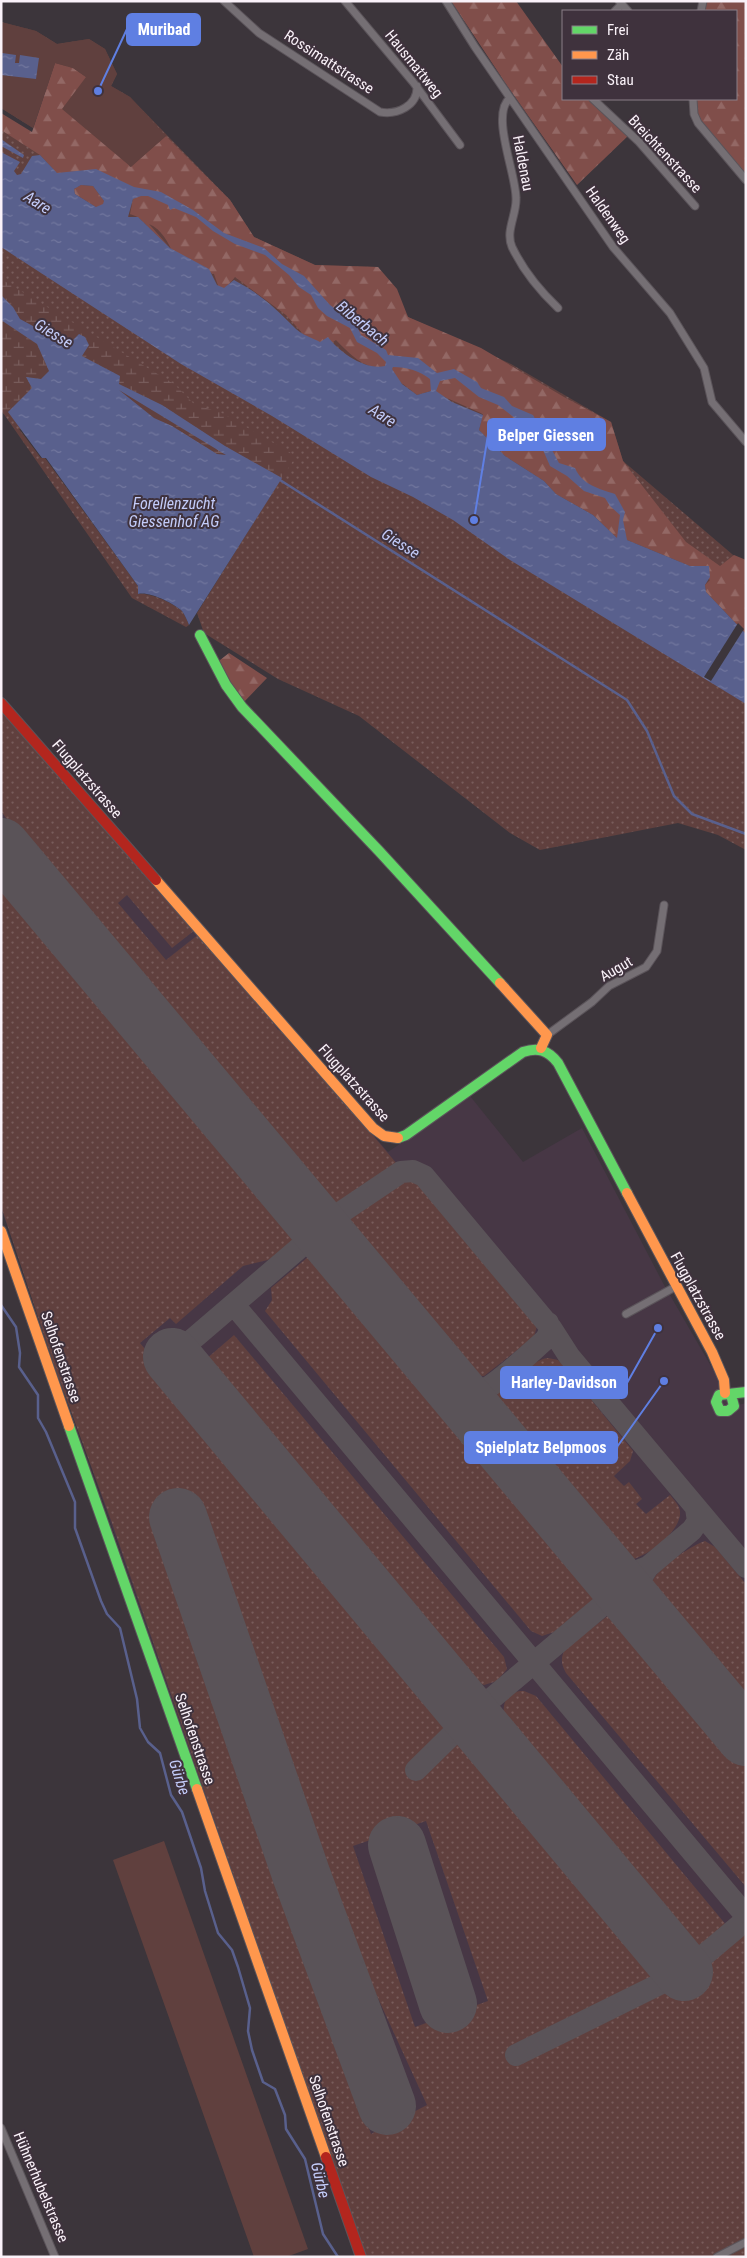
<svg xmlns="http://www.w3.org/2000/svg" width="747" height="2258" viewBox="0 0 747 2258" font-family="'Roboto Condensed',sans-serif">
	<defs>
		<pattern id="grass-dots" width="8" height="8" patternUnits="userSpaceOnUse" patternTransform="scale(1.25)"><rect width="8" height="8" fill="#60403e"/><path d="M2 2h.1M6 6h.1" fill="none" stroke="#785c5b" stroke-width="1.8" stroke-linecap="round"/></pattern>
		<pattern id="forest-firs" width="22" height="20" patternUnits="userSpaceOnUse" patternTransform="scale(1.25)"><rect width="22" height="20" fill="#804e4a"/><path d="M5 1l3.5 6h-7zM16 11l3.5 6h-7z" fill="#936865"/></pattern>
		<pattern id="wetland-marsh" width="20" height="14" patternUnits="userSpaceOnUse" patternTransform="scale(1.25)"><rect width="20" height="14" fill="#60403e"/><path d="M1 5h8M5 5V1M11 12h8M15 12V8" fill="none" stroke="#785c5b"/></pattern>
		<pattern id="water-ripples" width="26" height="14" patternUnits="userSpaceOnUse" patternTransform="scale(1.25)"><rect width="26" height="14" fill="#59608d"/><path d="M2 4q2-2 4 0t4 0M15 11q2-2 4 0t4 0" fill="none" stroke="#72779e"/></pattern>
	</defs>
	<rect width="100%" height="100%" fill="#3c353b"/>
	<path fill="#473745" d="M1 708 388 1152 470 1096 523 1162 582 1128 663 1283 734 1406 746 1403V2257H366L1 1208Z"/>
	<path fill="url(#grass-dots)" fill-rule="evenodd" d="M1 22 36 31 57 44 89 39 105 49 117 74 111 86 130 97 230 200 254 237 315 265 378 267 408 317 511 364 611 422 623 461 746 566V850L718 835 678 823 540 850 510 833 359 716 278 679 204 633 197 613 277 485 19 429 41 458H45L138 586V594C149 592 173 603 182 611 185 615 187 620 189 625L186 627 132 598 1 410V130L129 166 55 63 33 128 1 108Z
		M1 708 195 930 172 948 127 895 118 903 166 960 199 934 263 1007 277 1029 291 1038 397 1164 336 1205 330 1206 321 1199 18 835 1 811Z
		M1 877 303 1239 272 1259 243 1266 176 1324 170 1318 140 1343 666 1972 556 2030 514 2049 519 2061 692 1978 739 1937 746 1935V2257H365L112 1523 55 1368 1 1206ZM188 1498 315 1861 427 2105 371 2134 151 1511ZM426 1821 488 2001 415 2027 353 1846Z
		M410 1177 421 1180 538 1322 534 1337 484 1376 471 1375 462 1368 351 1234 349 1222C353 1208 395 1180 410 1177Z
		M314 1252 600 1594 554 1632 542 1636 531 1631 265 1311 272 1300 271 1288Z
		M234 1335 504 1657 507 1669 497 1681 484 1685 471 1680 205 1360Z
		M548 1358 558 1360 562 1364 633 1451 630 1461 614 1476 624 1486 629 1482 642 1499 636 1504 646 1514 670 1495C674 1500 680 1506 680 1512 682 1531 644 1560 627 1560L617 1552 497 1409C495 1403 495 1398 498 1393 504 1383 537 1358 548 1358Z
		M705 1541 715 1547 746 1584V1706L652 1592C652 1588 651 1584 653 1580 659 1567 692 1545 705 1541Z
		M614 1611 746 1768V1887L566 1673C561 1664 560 1657 566 1648Z
		M524 1691 536 1696 727 1926 699 1953 508 1725C499 1710 504 1690 524 1691Z"/>
	<path fill="url(#forest-firs)" d="M451 1H516L563 67V99H593L629 135 577 185 508 87Z
		M704 1H746V179L697 118 694 99H736V11H702Z
		M55 63 73 68 86 77 130 167 166 136 230 200 254 237 315 265 378 267 397 289 408 317 481 348 564 397 611 422 623 461 686 542 720 566 734 555 746 560V634L706 592 705 585 710 580 690 566 627 540 617 538 593 515 556 494 544 481 505 456 479 430 483 414 431 391 417 395 381 367C363 369 348 352 336 340L322 349 304 335 286 315 235 277 221 294 214 274 177 263C171 248 164 230 149 224L170 248 138 217 130 214 133 199 57 173 40 155 1 130V113L32 132Z
		M81 185 93 186 104 201 103 205 96 207 75 194 74 189Z
		M229 653 267 678 243 703 219 666 220 660Z"/>
	<path fill="url(#wetland-marsh)" d="M1 279 174 384 195 405 220 412 296 456 282 478 225 446 162 405 119 384 120 376 82 356 79 334 68 345 20 319 13 307 1 295Z
		M1 320 37 344 49 371 41 379 26 377 33 388 4 414 1 410Z
		M118 390H121L227 455 217 454 172 426 154 418Z"/>
	<path fill="#60403e" d="M1 22 36 31 57 44 89 39 105 49 117 74 111 86 130 97 166 136 131 167 62 109 86 77 73 68 55 63 33 128 1 108Z
		M164 1841 308 2249 286 2257H254L113 1860Z"/>
	<path fill="url(#water-ripples)" fill-rule="evenodd" d="M2 53 16 55 15 63H19L20 55 39 58 36 79 1 75Z
		M1 139 24 155 23 158 1 146Z
		M1 152 20 162 14 171 17 175 21 174 32 156 40 155 57 173 96 169 134 187 161 192 193 210 224 233 264 248 282 264 304 276 330 305 356 324 361 335 386 350 388 355 418 358 437 373 454 369 477 382 481 388 504 397 512 406 533 415 559 463 575 468C582 485 600 489 615 494L625 512 623 520 627 540 690 566H709L710 577 705 585 706 592 746 634V704L510 560 453 520 413 497 371 477 272 416 181 364 1 247ZM81 185 93 186 104 201 103 204 96 207 75 194 74 189ZM141 196H148L168 205 170 210 174 208 196 217 213 231 235 244 265 255 289 275 299 287 311 295 318 308 327 316 350 328 357 342 377 353 386 362 385 366C366 371 339 352 328 337L320 342C313 338 302 335 296 329 274 307 262 295 234 280L224 288 217 285 209 269 170 248 138 217H128L133 199ZM393 367C407 367 420 371 430 379L431 391 417 395 402 384 392 369ZM455 378 479 397 498 405 516 419 532 425 550 466 567 476 584 491 605 498 610 506 620 515 617 538 593 515 556 494 544 481 505 456 479 430 483 415 452 402 436 391 440 381Z
		M1 295 13 307 20 319 68 345 79 334 85 337 89 345 82 356 120 376 119 384 162 405 225 446 282 478 189 625C187 620 185 615 182 611 173 603 149 591 138 594V586L46 458H42L8 412 32 388 26 377 41 379 49 371 37 344 1 320ZM119 390 226 455 217 454 172 426 154 418Z"/>
	<path fill="#3c353b" d="M738 623 744 629 711 681 704 677Z"/>
	<g fill="none" stroke-linecap="round" stroke-linejoin="round">
		<path stroke="#59608d" stroke-width="2.5" d="M280 480 627 700 647 731 674 796 692 814 746 834
			M1 1305 16 1327 20 1353 19 1367 38 1395V1418L46 1432 75 1502V1528L101 1601 107 1614 120 1628 137 1699 140 1728 148 1742 160 1753 171 1795 182 1812 201 1868 205 1891 218 1933 232 1950 238 1967 250 2008 248 2031 252 2050 263 2082 275 2089 285 2115 286 2129 305 2159 323 2234 338 2257"/>
		<path stroke="#5a5358" stroke-width="22" d="M295 1197C308 1211 320 1224 340 1213L401 1172 413 1171 424 1176 551 1328 569 1356 746 1567
			M340 1213C329 1227 332 1240 342 1252
			M235 1306 746 1916
			M172 1357 340 1213
			M451 1385C459 1390 466 1395 476 1393 492 1390 532 1351 546 1339L550 1331 548 1323
			M487 1428C479 1415 475 1399 488 1387
			M599 1561C613 1572 628 1577 645 1568
			M647 1619C635 1601 635 1585 648 1567
			M416 1770 472 1715 692 1530 698 1521 696 1508
			M516 2055 684 1972 746 1920"/>
		<path stroke="#5a5358" stroke-width="58" d="M1 847 746 1737
			M172 1357 684 1972
			M178 1517 301 1874 387 2106
			M397 1845 448 2004"/>
		<defs>
			<path id="street" d="M224 1 259 33 380 112C397 115 418 106 417 86
				M345 1 413 82 460 145
				M446 1 475 47 613 247 670 313 704 368 712 402 746 442
				M619 1 628 11
				M615 11 622 4
				M701 11 703 1
				M510 98C490 114 516 173 516 198 517 214 505 231 512 247 523 270 540 291 558 308
				M593 99 639 142 695 206
				M693 99 694 114 698 123 746 180
				M547 1035 592 1002 609 986 646 967 657 951 664 905
				M626 1314 675 1287
				M1 2128 55 2257
				M717 2257 746 2242"/>
			<path id="fast" d="M200 635 226 685 242 707 379 851 500 983
				M398 1138 406 1135 523 1052C538 1047 548 1050 558 1063L627 1193
				M731 1395 734 1406 728 1411H720L716 1402 719 1395 746 1392
				M69 1426 197 1789"/>
			<path id="slow" d="M156 880 373 1128 384 1136 398 1138
				M500 983 547 1035 541 1048
				M627 1193 712 1352 724 1380 725 1393
				M1 1231 69 1426
				M197 1789 326 2157"/>
			<path id="jam" d="M1 703 156 880
				M326 2157 361 2257"/>
		</defs>
		<use href="#street" stroke="#5b545a" stroke-width="9"/>
		<use href="#fast" stroke="#5b545a" stroke-width="12"/>
		<use href="#slow" stroke="#5b545a" stroke-width="12"/>
		<use href="#jam" stroke="#5b545a" stroke-width="12"/>
		<use href="#street" stroke="#756f74" stroke-width="7"/>
		<use href="#fast" stroke="#63d668" stroke-width="10"/>
		<use href="#slow" stroke="#ff974d" stroke-width="10"/>
		<use href="#jam" stroke="#b3261e" stroke-width="10"/>
	</g>
	<g text-anchor="middle" stroke-width="4" stroke-linejoin="round" paint-order="stroke">
		<g font-size="15" fill="#faf2f9" stroke="#3f323d">
			<text transform="translate(329 62) rotate(33)" y="5">Rossimattstrasse</text>
			<text transform="translate(414 64) rotate(51)" y="5">Hausmattweg</text>
			<text transform="translate(665 154) rotate(47)" y="5">Breichtenstrasse</text>
			<text transform="translate(523 163) rotate(79)" y="5">Haldenau</text>
			<text transform="translate(608 215) rotate(55)" y="5">Haldenweg</text>
			<text transform="translate(87 779) rotate(49)" y="5">Flugplatzstrasse</text>
			<text transform="translate(616 969) rotate(-30)" y="5">Augut</text>
			<text transform="translate(354 1083) rotate(48)" y="5">Flugplatzstrasse</text>
			<text transform="translate(698 1296) rotate(61)" y="5">Flugplatzstrasse</text>
			<text transform="translate(61 1357) rotate(71)" y="5">Selhofenstrasse</text>
			<text transform="translate(195 1739) rotate(71)" y="5">Selhofenstrasse</text>
			<text transform="translate(329 2121) rotate(71)" y="5">Selhofenstrasse</text>
			<text transform="translate(41 2187) rotate(67)" y="5">Hühnerhubelstrasse</text>
		</g>
		<g font-size="16" font-style="italic" fill="#c3ccfa" stroke="#3f323d">
			<text transform="translate(38 202) rotate(32)" y="6">Aare</text>
			<text transform="translate(363 323) rotate(39)" y="6">Biberbach</text>
			<text transform="translate(54 333) rotate(31)" y="6">Giesse</text>
			<text transform="translate(383 415) rotate(32)" y="6">Aare</text>
			<text x="174" y="509">Forellenzucht<tspan x="174" dy="18">Giessenhof AG</tspan></text>
			<text transform="translate(401 543) rotate(32)" y="6">Giesse</text>
			<text transform="translate(180 1777) rotate(72)" y="6">Gürbe</text>
			<text transform="translate(321 2180) rotate(76)" y="6">Gürbe</text>
		</g>
	</g>
	<path fill="none" stroke="#5f7fe2" stroke-width="2" d="M98 91L127 29M474 520L488 435M658 1328L627 1383M664 1381L617 1447"/>
	<g fill="#5f7fe2" stroke="#3f323d" stroke-width="2">
		<circle cx="98" cy="91" r="5"/>
		<circle cx="474" cy="520" r="5"/>
		<circle cx="658" cy="1328" r="5"/>
		<circle cx="664" cy="1381" r="5"/>
	</g>
	<g fill="#5f7fe2" stroke="#5f7fe2" stroke-width="2">
		<rect x="127" y="14" width="73" height="31" rx="5"/>
		<rect x="488" y="419" width="117" height="31" rx="5"/>
		<rect x="501" y="1367" width="126" height="31" rx="5"/>
		<rect x="465" y="1432" width="152" height="31" rx="5"/>
	</g>
	<g font-size="16" text-anchor="middle" font-weight="bold" fill="#fff">
		<text x="164" y="35">Muribad</text>
		<text x="546" y="441">Belper Giessen</text>
		<text x="564" y="1388">Harley-Davidson</text>
		<text x="541" y="1453">Spielplatz Belpmoos</text>
	</g>
	<rect width="747" height="2258" fill="none" stroke="#faf2f9" stroke-width="5"/>
	<rect x="562" y="10" width="175" height="90" fill="#3f323d" stroke="#8a7f88"/>
	<rect x="572" y="26" width="25" height="8" fill="#63d668" stroke="#8a7f88"/>
	<text x="607" y="35" font-size="15" fill="#faf2f9">Frei</text>
	<rect x="572" y="51" width="25" height="8" fill="#ff974d" stroke="#8a7f88"/>
	<text x="607" y="60" font-size="15" fill="#faf2f9">Zäh</text>
	<rect x="572" y="76" width="25" height="8" fill="#b3261e" stroke="#8a7f88"/>
	<text x="607" y="85" font-size="15" fill="#faf2f9">Stau</text>
</svg>
